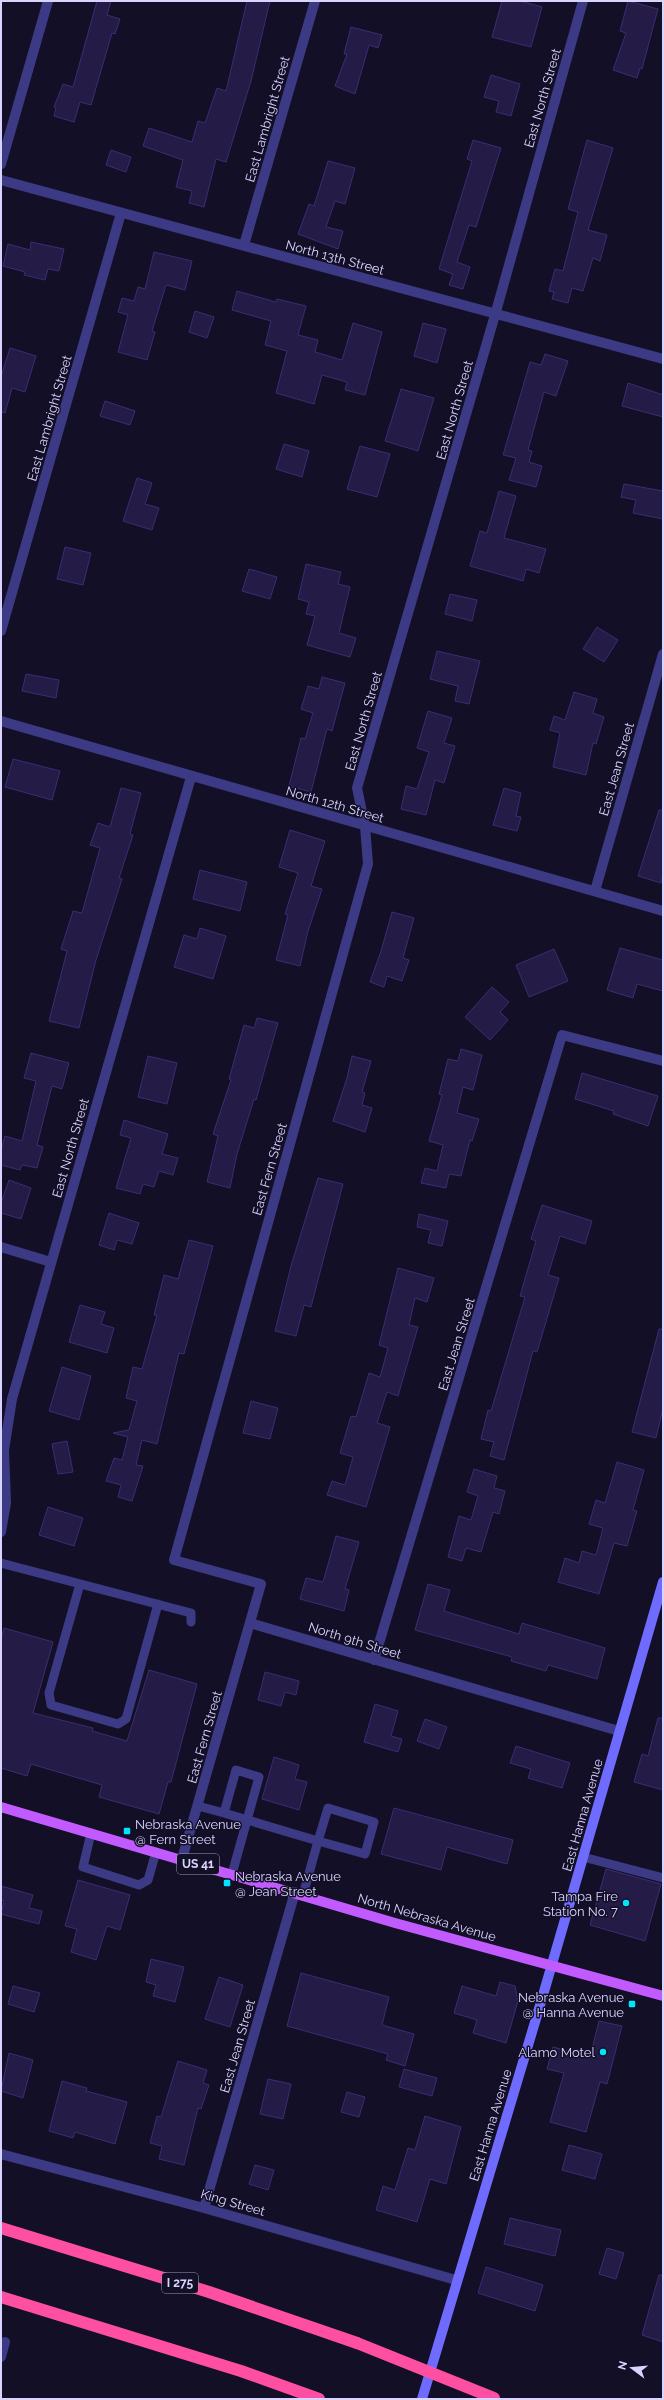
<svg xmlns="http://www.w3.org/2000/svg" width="664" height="2400" viewBox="0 0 664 2400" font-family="Raleway,sans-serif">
	<rect width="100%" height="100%" fill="#130f26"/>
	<path fill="#241b47" stroke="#3b2d73" d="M97 1H111L107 15 120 19 115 34 112 33 91 105 80 102 74 122 54 116 56 108 54 107 63 84 73 87Z
		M247 1H270L251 81 226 162 216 159 204 207 189 203 192 191 176 187 183 160 143 146 149 128 192 142 198 121 205 123 217 88 226 91Z
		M502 1H520L542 7 531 47 492 37Z
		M628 1 658 9 642 69 640 68 637 78 613 70 626 33 620 31Z
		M351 27 382 35 378 48 369 45 355 94 335 86 347 54H344Z
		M491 75 520 84 511 116 496 112 499 101 484 97Z
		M473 140 501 148 476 227 469 225 457 262 470 267 463 289 449 285 453 274 439 269 472 161 467 159Z
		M587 140 613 148 588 230 607 235 600 261 593 258 583 291 572 288 568 303 552 299 554 292 549 291 555 269 563 271 578 212 568 209Z
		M111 150 131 157 126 172 106 165Z
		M328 161 355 168 345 204 335 201 326 227 343 231 338 249 298 234 309 204 314 206Z
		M31 242 64 249 59 271 48 269 45 280 24 275 25 272 3 266 8 244 30 250Z
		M154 252 192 261 185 290 166 285 152 331 155 332 147 360 118 352 128 315 118 312 122 298 134 301 138 287 145 289Z
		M237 291 276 302 277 299 306 306 298 335 318 340 315 352 342 360 353 323 382 332 365 395 345 390 347 382 322 375 314 404 276 393 287 351 265 345 271 321 232 310Z
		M195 311 214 317 207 338 189 332Z
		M423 323 446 329 437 363 414 356Z
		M10 348 36 356 25 392 12 388 5 413 1 412V377Z
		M545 354 568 361 556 396 544 392 528 450 532 451 529 462 542 466 536 487 509 480 516 458 503 455 530 362 541 365Z
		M628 383 663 395V417L622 406Z
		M401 389 434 398 418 451 385 441Z
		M105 401 135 411 130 425 100 416Z
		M284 444 309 451 302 477 276 469Z
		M360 446 390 454 377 497 347 489Z
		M137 478 152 483 145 504 159 508 152 530 123 521Z
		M624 484 663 491V519L633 513 636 500 621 497Z
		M499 491 516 496 504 538 546 549 539 573 526 569 523 581 470 566 480 531 487 533Z
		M65 547 91 553 83 585 57 579Z
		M306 564 341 572 338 584 350 587 339 633 356 638 350 657 307 645 315 616 306 614 309 602 298 599Z
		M249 569 277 577 270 599 242 591Z
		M450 594 477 600 472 621 445 614Z
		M597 627 618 640 604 662 583 649Z
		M437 651 480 661 469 704 455 701 458 686 430 679Z
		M26 674 59 680 56 698 22 691Z
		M322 677 345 683 332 731 327 729 311 792 289 786 301 738 305 739 313 713 301 709 308 686 319 689Z
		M574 692 597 699 593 713 604 717 596 744 593 743 586 775 553 767 560 733 550 730 554 716 565 720Z
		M428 711 452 718 444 743 455 746 444 783 435 780 426 815 401 809 406 786 417 789 429 752 417 748Z
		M13 759 60 771 52 800 5 787Z
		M121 788 141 793 130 834 133 835 119 878 122 879 96 960 79 1028 49 1021 67 951 61 949 73 911 82 913 100 848 90 845 98 823 110 827Z
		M504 788 521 793 516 816 521 817 517 831 493 825Z
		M659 810H663V874L661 883 638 876Z
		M290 830 325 841 311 886 322 889 308 931 300 966 276 960 288 915 285 914 298 873 279 867Z
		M200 870 247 882 240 911 193 899Z
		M392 912 414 918 403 958 409 960 402 981 387 976 384 987 370 982 381 951Z
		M200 928 226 936 213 979 174 967 184 935 197 939Z
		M620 948 663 960V991L637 984 633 998 607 990Z
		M554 949 568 981 529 997 516 965Z
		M492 987 509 1002 500 1012 508 1020 490 1040 465 1017Z
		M257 1018 278 1023 256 1100 254 1099 237 1154 230 1188 207 1182 218 1136 213 1134 231 1080 229 1079 244 1025 254 1028Z
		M461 1049 482 1055 473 1090 463 1087 457 1113 479 1119 472 1141 470 1140 461 1176 449 1174 446 1188 421 1183 425 1168 437 1171 443 1145 429 1141 442 1095 439 1094 448 1059 458 1061Z
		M31 1053 69 1063 62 1089 52 1086 37 1145 43 1147 37 1168 22 1165 20 1170 1 1165V1150L5 1136 22 1141 36 1081 24 1078Z
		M148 1056 177 1063 167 1104 138 1097Z
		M352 1056 371 1061 362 1092 365 1093 362 1105 372 1108 365 1132 333 1121 347 1078Z
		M582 1073 658 1096 648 1126 613 1114 614 1111 575 1099Z
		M124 1120 168 1134 162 1154 178 1158 173 1175 159 1171 154 1187 143 1184 140 1194 116 1188 131 1138 120 1135Z
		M318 1178 343 1184 311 1307 304 1305 296 1336 275 1331 291 1266Z
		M9 1180 31 1188 21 1219 1 1213V1203Z
		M542 1205 592 1221 585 1244 560 1236 548 1275 559 1278 537 1352 533 1351 504 1460 490 1456 494 1442 481 1439 488 1410 491 1411 525 1297 520 1296 536 1241 531 1239Z
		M109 1213 139 1223 132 1244 117 1240 114 1250 99 1245Z
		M419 1214 448 1221 442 1246 428 1243 431 1230 417 1227Z
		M189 1240 213 1246 184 1354 179 1353 157 1444 142 1440 136 1465 143 1466 132 1501 118 1497 121 1485 106 1481 114 1458 122 1460 128 1437 113 1433 129 1430 137 1401 126 1398 133 1367 142 1369 157 1315H154L164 1275 178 1279Z
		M398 1268 434 1278 427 1302 415 1298 409 1325 418 1327 398 1396 387 1392 377 1423 390 1427 366 1507 327 1495 332 1481 345 1485 353 1457 340 1453 351 1416 356 1417 369 1373 380 1377 388 1348 379 1345Z
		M80 1305 105 1312 101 1324 114 1328 107 1353 69 1342Z
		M659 1329H663V1408L656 1438 632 1432Z
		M62 1367 91 1376 79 1420 49 1411Z
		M251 1401 278 1408 270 1439 243 1433Z
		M67 1441 73 1472 58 1474 52 1444Z
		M617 1462 644 1470 633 1510 637 1511 627 1546 614 1543 599 1594 558 1582 565 1558 579 1563 582 1551 596 1555 603 1528 589 1524 596 1500 605 1503Z
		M474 1469 497 1476 494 1488 505 1491 499 1514 493 1512 481 1552 466 1548 462 1561 448 1557 459 1516 471 1520 478 1496 467 1492Z
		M48 1507 83 1518 74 1546 39 1535Z
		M336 1536 359 1542 345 1589 349 1590 344 1611 300 1599 306 1578 323 1582Z
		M428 1584 450 1590 444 1611 519 1634 522 1623 605 1648 597 1679 548 1665 546 1671 511 1661 512 1657 415 1630Z
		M4 1628 53 1642 33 1713 93 1728 92 1731 127 1741 149 1670 197 1684 171 1782H168L159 1814 99 1797 102 1785 31 1764 27 1776 1 1768V1640Z
		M265 1672 299 1681 296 1695 285 1692 281 1706 258 1700Z
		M375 1704 398 1711 391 1736 402 1739 398 1752 364 1742Z
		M658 1718H663V1790L634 1782 642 1754 648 1756Z
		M425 1719 447 1727 439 1749 417 1741Z
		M516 1746 570 1763 562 1788 528 1778 531 1769 510 1763Z
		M274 1757 299 1765 295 1779 307 1782 299 1810 262 1799Z
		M394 1808 513 1840 507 1864 447 1847 441 1870 381 1854Z
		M606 1869 661 1884 645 1941 590 1925Z
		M78 1880 130 1895 120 1930 107 1926 96 1960 71 1952 77 1929 65 1926Z
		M1 1886 33 1895 29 1908 42 1911 39 1924 1 1914 4 1901 1 1900Z
		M151 1959 184 1967 175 2002 153 1996 156 1985 146 1982Z
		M301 1973 389 1997 382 2025 414 2034 405 2066 386 2060 388 2054 287 2026Z
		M219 1977 243 1985 230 2027 205 2019Z
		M500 1982 515 1986 518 2001 506 2043 473 2033 477 2020 454 2013 462 1986 496 1996Z
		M13 1986 40 1993 34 2012 8 2004Z
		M599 2021 622 2026 607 2084 600 2082 586 2132 550 2122 564 2073 547 2069 553 2047 590 2057Z
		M9 2053 33 2060 23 2098 1 2091Z
		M178 2061 207 2070 203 2083 209 2085 201 2109 198 2108 184 2165 159 2159 162 2146 150 2143 157 2116 161 2117Z
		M404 2069 437 2078 432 2096 399 2087Z
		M268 2079 291 2084 283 2119 260 2114Z
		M62 2081 87 2088 86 2091 127 2102 115 2144 75 2132 73 2138 49 2131Z
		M347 2092 365 2097 359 2117 341 2112Z
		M425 2116 461 2127 446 2184 430 2179 417 2222 376 2210 383 2186 395 2190 408 2148 415 2150Z
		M569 2145 602 2154 595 2179 562 2170Z
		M255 2165 274 2170 268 2190 249 2184Z
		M510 2218 561 2230 555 2256 504 2244Z
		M607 2248 624 2253 616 2279 599 2274Z
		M486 2267 543 2285 535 2311 478 2293Z
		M659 2275H663V2342L642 2335Z"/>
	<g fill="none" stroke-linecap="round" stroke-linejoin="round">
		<path stroke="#3d3a85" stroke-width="9" d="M1 1563 191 1613V1622
			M80 1584 49 1693 51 1705 118 1724 126 1719 158 1604
			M198 1806 224 1813
			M91 1833 83 1867 139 1885 148 1880 156 1852
			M583 1857 663 1878
			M232 1874C241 1841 250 1809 259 1777L236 1770 224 1813 318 1841 328 1808 374 1822 365 1854 318 1841 303 1895"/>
		<path stroke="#3d3a85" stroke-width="10" d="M1 164 48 1
			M1 180 663 359
			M244 245 315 1
			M1 631 121 213
			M1 721 663 911
			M595 891 663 654
			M1 1247 51 1262
			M1 1532 6 1503 4 1450 12 1399 191 777
			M250 1623 619 1731
			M374 1660 562 1035 663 1061
			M182 1859 261 1584 174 1560 368 864 365 826 357 788 495 315 583 1
			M1 2154 204 2208 456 2280
			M204 2208 295 1892
			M1 2357 5 2342"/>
		<path stroke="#6f6bff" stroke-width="10" d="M422 2399 541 2002 663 1582"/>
		<path stroke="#c25bff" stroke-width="10" d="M1 1807 395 1923 663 1996"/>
		<path stroke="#ff4fa3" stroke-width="12" d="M1 2228 209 2292 357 2343
			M1 2297 241 2371 319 2399"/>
		<path stroke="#ff4fa3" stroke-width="12" d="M357 2343 494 2398"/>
	</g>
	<g fill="#00e5ff" stroke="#130f26" stroke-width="1.5">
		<rect x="123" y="1827" width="8" height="8" rx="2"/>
		<rect x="223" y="1879" width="8" height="8" rx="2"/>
		<circle cx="626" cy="1903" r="4"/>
		<rect x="628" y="2000" width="8" height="8" rx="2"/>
		<circle cx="603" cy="2052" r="4"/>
	</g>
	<g text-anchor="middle" stroke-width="3" stroke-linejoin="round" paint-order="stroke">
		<g fill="#130f26" stroke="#9e99be" stroke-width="1">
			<rect x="177" y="1854" width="42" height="20" rx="3"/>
			<rect x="162" y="2273" width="36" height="20" rx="3"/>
		</g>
		<g font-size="12" font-weight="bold" fill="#d9d4ff">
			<text x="198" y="1868">US 41</text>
			<text x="180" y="2287">I 275</text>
		</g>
		<g font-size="13" fill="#d9d4ff" stroke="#130f26">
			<text transform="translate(542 98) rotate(-74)" y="5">East North Street</text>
			<text transform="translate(267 119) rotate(-74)" y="5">East Lambright Street</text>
			<text transform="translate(335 257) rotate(15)" y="5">North 13th Street</text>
			<text transform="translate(454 410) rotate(-74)" y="5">East North Street</text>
			<text transform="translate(49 418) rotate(-74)" y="5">East Lambright Street</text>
			<text transform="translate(363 721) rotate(-74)" y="5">East North Street</text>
			<text transform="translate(616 769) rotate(-74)" y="5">East Jean Street</text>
			<text transform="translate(335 804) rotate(16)" y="5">North 12th Street</text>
			<text transform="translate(70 1148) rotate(-74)" y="5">East North Street</text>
			<text transform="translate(269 1169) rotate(-74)" y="5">East Fern Street</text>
			<text transform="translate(456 1344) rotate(-73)" y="5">East Jean Street</text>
			<text transform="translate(355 1640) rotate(17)" y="5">North 9th Street</text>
			<text transform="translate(204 1737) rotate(-74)" y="5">East Fern Street</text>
			<text transform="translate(582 1815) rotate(-74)" y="5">East Hanna Avenue</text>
			<text transform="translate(427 1917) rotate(16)" y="5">North Nebraska Avenue</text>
			<text transform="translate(237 2046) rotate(-74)" y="5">East Jean Street</text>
			<text transform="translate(490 2125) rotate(-73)" y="5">East Hanna Avenue</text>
			<text transform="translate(233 2202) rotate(16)" y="5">King Street</text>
		</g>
		<g font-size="13" fill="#d9d4ff" stroke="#130f26" text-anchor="end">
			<text x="135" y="1829" text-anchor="start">Nebraska Avenue<tspan x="135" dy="15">@ Fern Street</tspan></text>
			<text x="235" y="1881" text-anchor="start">Nebraska Avenue<tspan x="235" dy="15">@ Jean Street</tspan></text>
			<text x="618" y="1901">Tampa Fire<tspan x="618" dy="15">Station No. 7</tspan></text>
			<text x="624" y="2002">Nebraska Avenue<tspan x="624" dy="15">@ Hanna Avenue</tspan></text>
			<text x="595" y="2057">Alamo Motel</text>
		</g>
	</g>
	<rect width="664" height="2400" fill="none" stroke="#d9d4ff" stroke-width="4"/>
	<g transform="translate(632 2368) rotate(286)" stroke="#130f26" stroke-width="3" paint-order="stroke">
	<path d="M0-3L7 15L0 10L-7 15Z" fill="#d9d4ff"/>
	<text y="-6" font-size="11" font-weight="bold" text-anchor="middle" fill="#d9d4ff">N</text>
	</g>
</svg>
